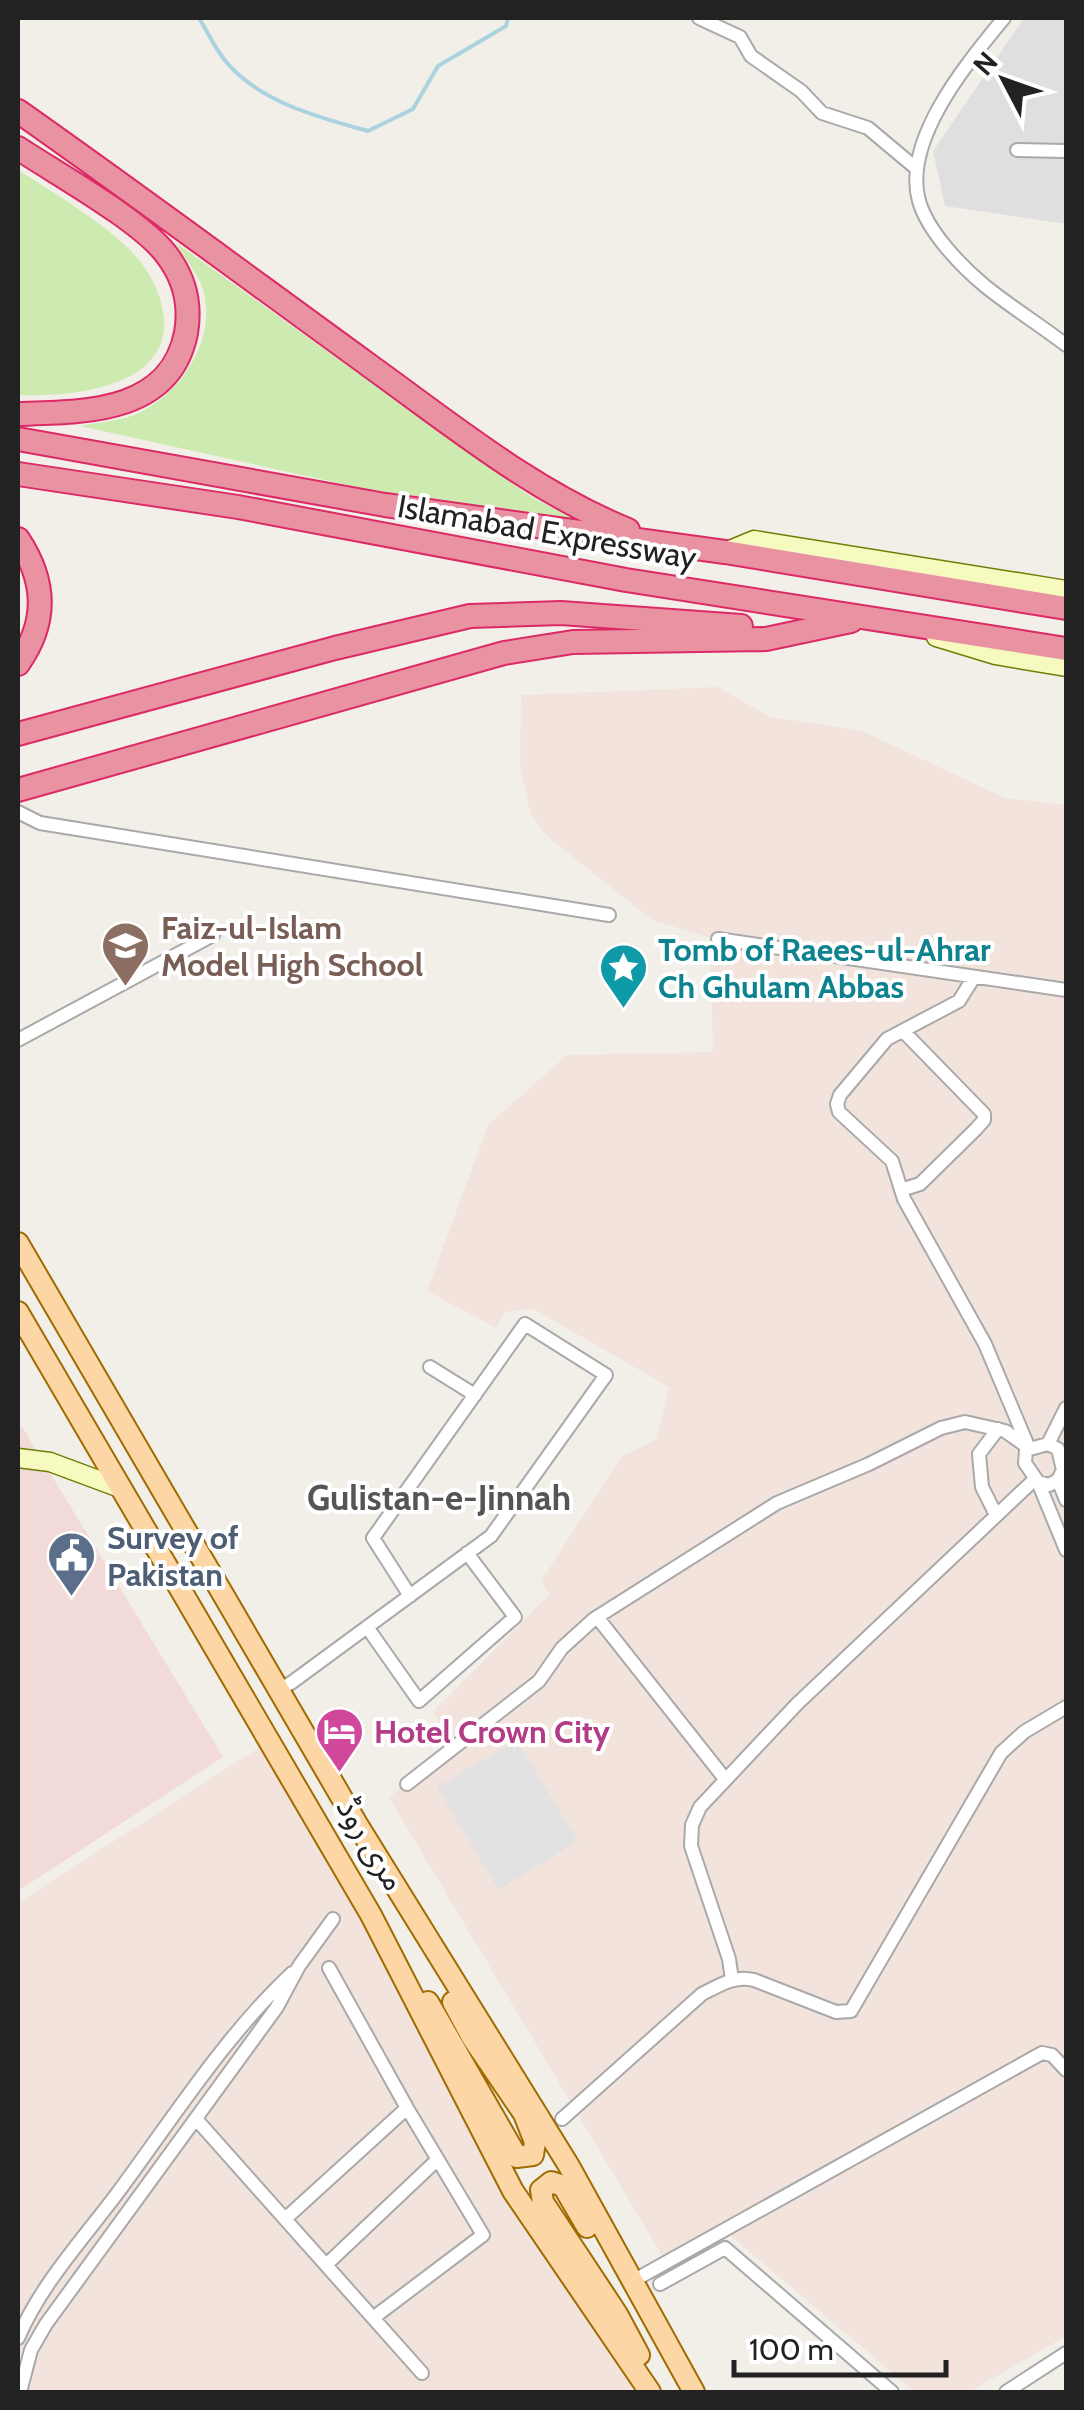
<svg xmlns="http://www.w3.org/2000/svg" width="1084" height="2410" viewBox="0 0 1084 2410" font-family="Cabin,'Noto Sans Arabic',sans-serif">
	<rect width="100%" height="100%" fill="#f2efe9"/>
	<path fill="#e0dfdf" d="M1024 18H1066V224L945 206 933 151Z"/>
	<path fill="#f2dad9" d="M22 1427 223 1757 18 1891V1429Z"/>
	<path fill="#f3e3dd" d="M718 687 770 717 860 730 1005 798 1066 805V2336L969 2392H915L726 2232 669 2267 389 1798 450 1740 433 1712 550 1594 541 1581 622 1456 656 1440 669 1387 533 1309 505 1312 496 1328 427 1291 488 1125 567 1055 713 1052 710 938 652 920 547 836 531 815 520 768 521 695Z
		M269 1741 512 2191 650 2392H18V1903Z"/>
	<path fill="#cdebb0" d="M18 170C51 191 104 223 131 251 149 269 162 294 164 319 169 389 67 397 18 395Z
		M175 242 493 470 530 496 586 526 379 492 80 426C99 422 123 421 141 412 185 390 221 331 200 282 193 268 183 255 175 242Z"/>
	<path fill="#e2e2e2" d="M517 1740 578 1841 498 1890 437 1787Z"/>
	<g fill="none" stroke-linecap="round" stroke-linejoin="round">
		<path stroke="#aad3df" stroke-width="4" d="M199 18C207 31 214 46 223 58 257 102 318 117 368 131L413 109 438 66 506 26 508 18"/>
		<defs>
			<path id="street" d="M699 18 740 37 751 56 801 91 822 113 868 128 917 169
				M1004 18C968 62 902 140 919 201 928 232 961 266 985 286 1011 307 1040 325 1066 345
				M1017 150 1066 151
				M18 812 40 823 609 915
				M718 939 1066 990
				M974 977 959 1001 887 1039 840 1095 837 1104 839 1112 892 1161 904 1199 985 1344 1028 1446
				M18 1040 213 935
				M901 1190 920 1184 976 1129 984 1120V1114L903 1031
				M430 1367 475 1395
				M1048 1444 1058 1449 1063 1470 1058 1480 1049 1485 1038 1482 1025 1463 1026 1450Z
				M1048 1444 1066 1408
				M1058 1480 1066 1500
				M1038 1482 1066 1550
				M996 1515 982 1487 979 1454 998 1429
				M597 1617 725 1779
				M367 1627 419 1701 515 1617 467 1553
				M279 1689 291 1683 491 1536 606 1375 525 1324 373 1538 410 1596
				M407 1784 539 1681 562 1648 594 1619 777 1503 869 1464 941 1428 965 1422 1005 1431 1029 1448
				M329 1968 407 2108 483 2235 373 2318
				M732 1980 729 1959 691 1846 692 1825 700 1807 797 1704 1035 1479
				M196 2119 422 2373
				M562 2119 702 1994C720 1985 735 1975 754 1980L836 2012 851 2011 1001 1753 1024 1732 1066 1707
				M285 2219 407 2108
				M326 2265 437 2160
				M631 2282 1042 2053 1052 2055 1066 2070
				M660 2284 725 2248 892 2392
				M18 2338C41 2284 84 2238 119 2191 173 2118 225 2036 292 1973
				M20 2392 31 2350 46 2324 277 2007 299 1966 333 1919
				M1006 2392 1066 2353"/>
			<path id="secondary" d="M725 552 754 540 1066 590
				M936 637 995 655 1066 667
				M18 1458 50 1462 120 1488"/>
			<path id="primary" d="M18 1243 357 1824 569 2166 694 2392
				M18 1312 371 1915 513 2191 650 2392
				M428 2002 517 2157 533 2155 535 2142 524 2114 473 2039 453 2002
				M587 2227 563 2186 551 2182 541 2190 543 2202 617 2314 639 2355"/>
			<path id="highway" d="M18 111C136 194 253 281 370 366 452 425 534 492 628 530
				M18 148C57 174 140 220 166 254 184 277 191 304 186 333 170 414 83 412 18 414
				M18 439 385 505 725 552 1066 608
				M18 474 238 507 626 580 1066 649
				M18 539C46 581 48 622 18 664
				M18 734 335 648 470 616 561 613 741 626
				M18 790 504 653 573 642 766 639 851 621"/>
		</defs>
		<use href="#street" stroke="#a9a9a9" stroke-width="16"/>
		<use href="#secondary" stroke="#707d05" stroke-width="21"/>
		<use href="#primary" stroke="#a06b00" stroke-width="24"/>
		<use href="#highway" stroke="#dc2a67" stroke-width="26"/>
		<use href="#street" stroke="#fff" stroke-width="12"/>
		<use href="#secondary" stroke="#f7fabf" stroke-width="18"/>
		<use href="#primary" stroke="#fcd6a4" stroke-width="20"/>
		<use href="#highway" stroke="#e892a2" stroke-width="22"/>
	</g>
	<defs>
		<symbol id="school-pin" viewBox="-11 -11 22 30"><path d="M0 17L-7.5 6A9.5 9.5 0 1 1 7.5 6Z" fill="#8d6e63" stroke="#fff"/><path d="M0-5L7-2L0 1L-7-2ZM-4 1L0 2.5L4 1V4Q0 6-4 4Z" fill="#fff"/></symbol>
		<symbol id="sight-pin" viewBox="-11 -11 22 30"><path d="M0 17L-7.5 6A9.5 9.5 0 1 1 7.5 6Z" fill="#0f9aa8" stroke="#fff"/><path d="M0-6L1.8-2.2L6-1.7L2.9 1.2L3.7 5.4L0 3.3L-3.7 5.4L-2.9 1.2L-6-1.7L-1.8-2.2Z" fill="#fff"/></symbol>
		<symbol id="civic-pin" viewBox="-11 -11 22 30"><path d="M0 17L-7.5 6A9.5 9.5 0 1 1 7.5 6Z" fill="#5c6f8a" stroke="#fff"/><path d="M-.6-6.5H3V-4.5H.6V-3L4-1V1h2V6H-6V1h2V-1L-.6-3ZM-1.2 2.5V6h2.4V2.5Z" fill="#fff"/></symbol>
		<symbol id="hotel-pin" viewBox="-11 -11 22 30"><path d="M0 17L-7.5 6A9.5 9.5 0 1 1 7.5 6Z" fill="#d1479c" stroke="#fff"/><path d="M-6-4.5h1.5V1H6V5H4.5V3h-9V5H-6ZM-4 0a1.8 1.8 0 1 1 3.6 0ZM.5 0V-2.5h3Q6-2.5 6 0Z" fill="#fff"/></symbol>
	</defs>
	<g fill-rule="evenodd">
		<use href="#school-pin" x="98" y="918" width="55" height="75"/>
		<use href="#sight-pin" x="596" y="940" width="55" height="75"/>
		<use href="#civic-pin" x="44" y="1528" width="55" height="75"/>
		<use href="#hotel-pin" x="312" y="1704" width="55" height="75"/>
	</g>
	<g text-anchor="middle" stroke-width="8" stroke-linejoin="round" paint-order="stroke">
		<g font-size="32" fill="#222" stroke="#fff">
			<text transform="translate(547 532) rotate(10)" y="11">Islamabad Expressway</text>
			<text transform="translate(371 1844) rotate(59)" y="11">مری روڈ</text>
		</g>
		<g font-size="32" font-weight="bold" fill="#785e54" stroke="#fff" text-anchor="start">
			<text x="161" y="939">Faiz-ul-Islam<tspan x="161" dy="37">Model High School</tspan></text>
		</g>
		<g font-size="32" font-weight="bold" fill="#0d838f" stroke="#fff" text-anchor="start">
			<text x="658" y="961">Tomb of Raees-ul-Ahrar<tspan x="658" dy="37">Ch Ghulam Abbas</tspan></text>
		</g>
		<g font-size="32" font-weight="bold" fill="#4e5e75" stroke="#fff" text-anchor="start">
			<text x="107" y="1549">Survey of<tspan x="107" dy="37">Pakistan</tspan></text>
		</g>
		<g font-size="32" font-weight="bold" fill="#b23c85" stroke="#fff" text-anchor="start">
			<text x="374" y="1743">Hotel Crown City</text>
		</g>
		<g font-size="35" font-weight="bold" fill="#555" stroke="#fff">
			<text x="439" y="1510">Gulistan-e-Jinnah</text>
		</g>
	</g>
	<rect width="1084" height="2410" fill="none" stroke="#222222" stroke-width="40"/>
	<g transform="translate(1004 80) rotate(311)" stroke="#ffffff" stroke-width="8" paint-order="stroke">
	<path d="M0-8L18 38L0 25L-18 38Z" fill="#222222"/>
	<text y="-15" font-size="28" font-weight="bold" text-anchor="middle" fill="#222222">N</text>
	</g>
	<path d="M734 2360v15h212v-15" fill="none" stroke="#222222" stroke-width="5"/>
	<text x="749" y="2360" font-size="30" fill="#222222" stroke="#ffffff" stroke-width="8" paint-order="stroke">100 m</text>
</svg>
